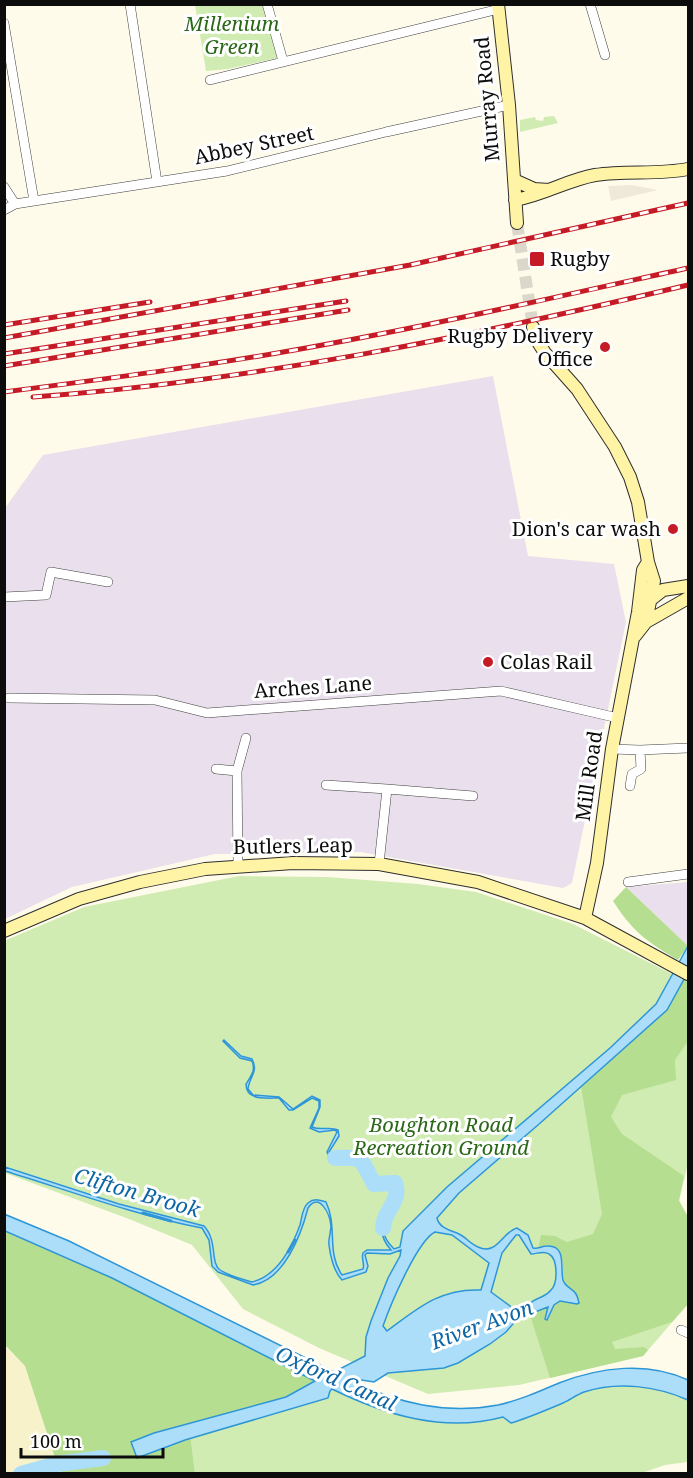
<svg xmlns="http://www.w3.org/2000/svg" width="693" height="1478" viewBox="0 0 693 1478" font-family="'Noto Serif',serif">
	<rect width="100%" height="100%" fill="#fffbeb"/>
	<path fill="#eadfec" d="M493 376 528 556 614 564 626 622 572 883 563 888 360 852 215 854 72 887 5 919V508L43 455Z
		M688 882V946L626 887Z"/>
	<path fill="#f7f2ca" d="M4 1345 25 1366 57 1464 21 1473H5Z"/>
	<path fill="#d1ecb2" d="M195 5H262L277 58 228 69 206 71Z
		M554 116 558 123 520 132V120L535 117 536 120 543 121 544 117Z
		M239 876 327 877 418 884 476 892 573 924 688 982V1164L679 1200 688 1217V1304L643 1356 519 1385 428 1394 319 1348 243 1309 192 1245 129 1219 5 1173 4 941 84 907Z
		M326 1386C389 1416 433 1430 503 1417 514 1415 525 1417 535 1414 551 1410 566 1400 581 1393 613 1379 658 1386 688 1400V1462L665 1465 642 1473H195L190 1432Z"/>
	<path fill="#b5de91" d="M626 887 688 946 678 960C647 942 633 932 613 901Z
		M684 980 688 982V1041L675 1060 676 1080 622 1095 611 1117 622 1134 684 1176 679 1201 688 1217V1304L672 1322 612 1342 615 1349 644 1347 648 1350 643 1356 550 1378 530 1315 548 1307 545 1319C551 1312 554 1306 560 1300L577 1304 579 1303 576 1294 568 1288 563 1279V1262L554 1247 544 1246 538 1249 541 1235 555 1236 567 1242 593 1234 602 1214 581 1086 615 1054Z
		M4 1231 112 1278 326 1386 190 1432 195 1473H62L57 1464 25 1366 5 1345Z"/>
	<path fill="#efe9da" d="M632 185 658 190 611 201 608 186Z"/>
	<path fill="#acdefa" stroke="#2e96d7" stroke-width="1.5" fill-rule="evenodd" d="M688 946V972L667 1010 538 1125 459 1193 437 1218C439 1228 450 1230 459 1234 466 1237 470 1244 478 1247 497 1256 502 1232 517 1228L528 1235 533 1248C539 1249 541 1246 547 1246 567 1245 560 1268 563 1280 565 1287 572 1288 576 1294 578 1297 578 1300 579 1303L577 1304 560 1301 554 1305 547 1320 545 1319 548 1307 514 1320 513 1324 506 1332 490 1344 458 1363 444 1368 388 1373 374 1382 355 1379 351 1381C398 1403 446 1415 498 1405 520 1400 538 1392 559 1383 600 1367 648 1361 688 1380V1400C656 1386 618 1381 584 1392 576 1395 570 1400 563 1403 546 1410 528 1418 511 1423L503 1417C444 1433 385 1415 332 1389L330 1391 328 1398 185 1440 137 1458 131 1442 154 1433 286 1397 315 1381 112 1278 5 1231 4 1214 69 1241 334 1372 365 1356 366 1337 371 1321 388 1278 400 1256 401 1250 390 1254 367 1253 365 1255 368 1266 366 1272 342 1280C334 1272 330 1255 329 1245 328 1239 331 1232 331 1226 330 1214 319 1191 308 1208 301 1235 284 1280 253 1285L218 1272 212 1266 209 1240 202 1228C135 1215 70 1191 5 1171V1167L119 1204 204 1226C218 1241 210 1263 220 1270 229 1276 242 1279 252 1282 277 1276 292 1247 300 1225 302 1218 302 1208 308 1203 314 1198 319 1200 326 1202 338 1227 326 1252 342 1275L363 1269C365 1264 361 1259 363 1253L367 1250H391C373 1230 385 1214 396 1196L394 1184 379 1187 374 1185 361 1162 356 1159 330 1158 327 1152 337 1132 335 1130 319 1132 310 1128 319 1108V1101L312 1098 293 1110H289L279 1098C266 1098 246 1101 246 1084 251 1076 256 1070 252 1061L240 1058 223 1041 224 1040 241 1056 252 1059C259 1072 249 1077 248 1089L253 1095 279 1097 293 1109 312 1096 320 1100V1107L312 1127C321 1131 330 1126 338 1130L339 1136 329 1152 332 1156C364 1160 358 1153 375 1183L394 1182C396 1186 399 1191 398 1196 394 1215 370 1225 394 1249L400 1247 403 1231 447 1187 610 1048 656 1004ZM435 1232 452 1235 489 1263 481 1290C440 1288 417 1309 387 1331L383 1326C390 1306 417 1241 435 1232ZM516 1235H519L531 1254C537 1254 543 1250 549 1254 558 1259 558 1283 551 1290 543 1300 532 1296 526 1310L514 1313 510 1306 491 1292 502 1253Z"/>
	<g fill="none" stroke-linecap="round" stroke-linejoin="round">
		<path stroke="#2e96d7" stroke-width="3" d="M143 1213 171 1221
			M288 1252 295 1240"/>
		<path stroke="#acdefa" stroke-width="16" d="M335 1158C365 1157 360 1158 374 1184L395 1183C402 1201 383 1211 383 1228
			M21 1474 57 1464 103 1458"/>
		<path stroke="#dbd7ca" stroke-width="12" stroke-dasharray="12 6" stroke-linecap="butt" d="M517 223 533 327"/>
		<defs>
			<path id="street" d="M130 4 157 182
				M267 4 283 61
				M590 4 605 55
				M4 23 34 201
				M210 80 499 9
				M4 187 15 204
				M4 210 15 204 34 201 227 171 386 132 509 105
				M4 597 46 595 51 572 108 582
				M9 698 155 700 207 713 501 691 618 718
				M612 749 640 750 688 748
				M216 769 237 771
				M326 785 387 789
				M630 786 632 774 641 769 640 750
				M379 864 387 789 473 796
				M238 865 237 771 246 738
				M628 882 688 874
				M681 1330 688 1333"/>
			<path id="secondary" d="M498 4 509 105 517 223
				M514 180 534 189 549 190
				M515 200C544 195 567 180 595 175 626 170 658 175 688 169
				M533 327 538 342 545 353 577 389 615 447 630 477 638 502 648 562 654 581 646 622 635 636
				M649 601 663 590 688 586
				M646 622 688 598
				M585 918 597 863 612 749 638 612 643 570 648 562
				M4 931 79 899 140 882 205 869 293 863 379 864 478 882 585 918 688 974"/>
		</defs>
		<use href="#street" stroke="#3f3f3f" stroke-width="10"/>
		<use href="#secondary" stroke="#2e2e2e" stroke-width="14"/>
		<use href="#street" stroke="#fff" stroke-width="9"/>
		<use href="#secondary" stroke="#fff4a6" stroke-width="12"/>
		<defs>
			<path id="rail" d="M4 325 150 302
				M4 338 410 265 688 203
				M4 354 346 301
				M4 366 348 310
				M4 392C105 379 206 366 306 348 434 325 561 296 688 268
				M33 397C254 381 473 336 688 285"/>
		</defs>
		<use href="#rail" stroke="#c51b26" stroke-width="5"/>
		<use href="#rail" stroke="#fff" stroke-width="3" stroke-dasharray="9" stroke-linecap="butt"/>
	</g>
	<g fill="#c51b26" stroke="#fff" stroke-width="2">
		<rect x="529" y="251" width="16" height="16" rx="3"/>
		<circle cx="605" cy="347" r="6"/>
		<circle cx="673" cy="529" r="6"/>
		<circle cx="488" cy="662" r="6"/>
	</g>
	<g text-anchor="middle" stroke-width="6" stroke-linejoin="round" paint-order="stroke">
		<g font-size="20" font-style="italic" fill="#2a6818" stroke="#fff">
			<text x="232" y="31">Millenium<tspan x="232" dy="23">Green</tspan></text>
			<text x="441" y="1132">Boughton Road<tspan x="441" dy="23">Recreation Ground</tspan></text>
		</g>
		<g font-size="20" fill="#0c0c0c" stroke="#fff">
			<text transform="translate(487 99) rotate(-95)" y="7">Murray Road</text>
			<text transform="translate(254 145) rotate(-12)" y="7">Abbey Street</text>
			<text transform="translate(313 687) rotate(-4)" y="7">Arches Lane</text>
			<text transform="translate(589 776) rotate(-82)" y="7">Mill Road</text>
			<text transform="translate(293 846) rotate(-1)" y="7">Butlers Leap</text>
		</g>
		<g font-size="20" fill="#0c0c0c" stroke="#fff" text-anchor="start">
			<text x="550" y="266">Rugby</text>
			<text x="593" y="343" text-anchor="end">Rugby Delivery<tspan x="593" dy="23">Office</tspan></text>
			<text x="661" y="536" text-anchor="end">Dion's car wash</text>
			<text x="500" y="669">Colas Rail</text>
		</g>
		<g font-size="21" font-style="italic" fill="#0d66a6" stroke="#fff">
			<text transform="translate(137 1193) rotate(16)" y="7">Clifton Brook</text>
			<text transform="translate(482 1325) rotate(-20)" y="7">River Avon</text>
			<text transform="translate(336 1379) rotate(24)" y="7">Oxford Canal</text>
		</g>
	</g>
	<rect width="693" height="1478" fill="none" stroke="#0c0c0c" stroke-width="12"/>
	<path d="M21 1448v9h142v-9" fill="none" stroke="#0c0c0c" stroke-width="3"/>
	<text x="30" y="1448" font-size="18" fill="#0c0c0c" stroke="#ffffff" stroke-width="4.5" paint-order="stroke">100 m</text>
</svg>
